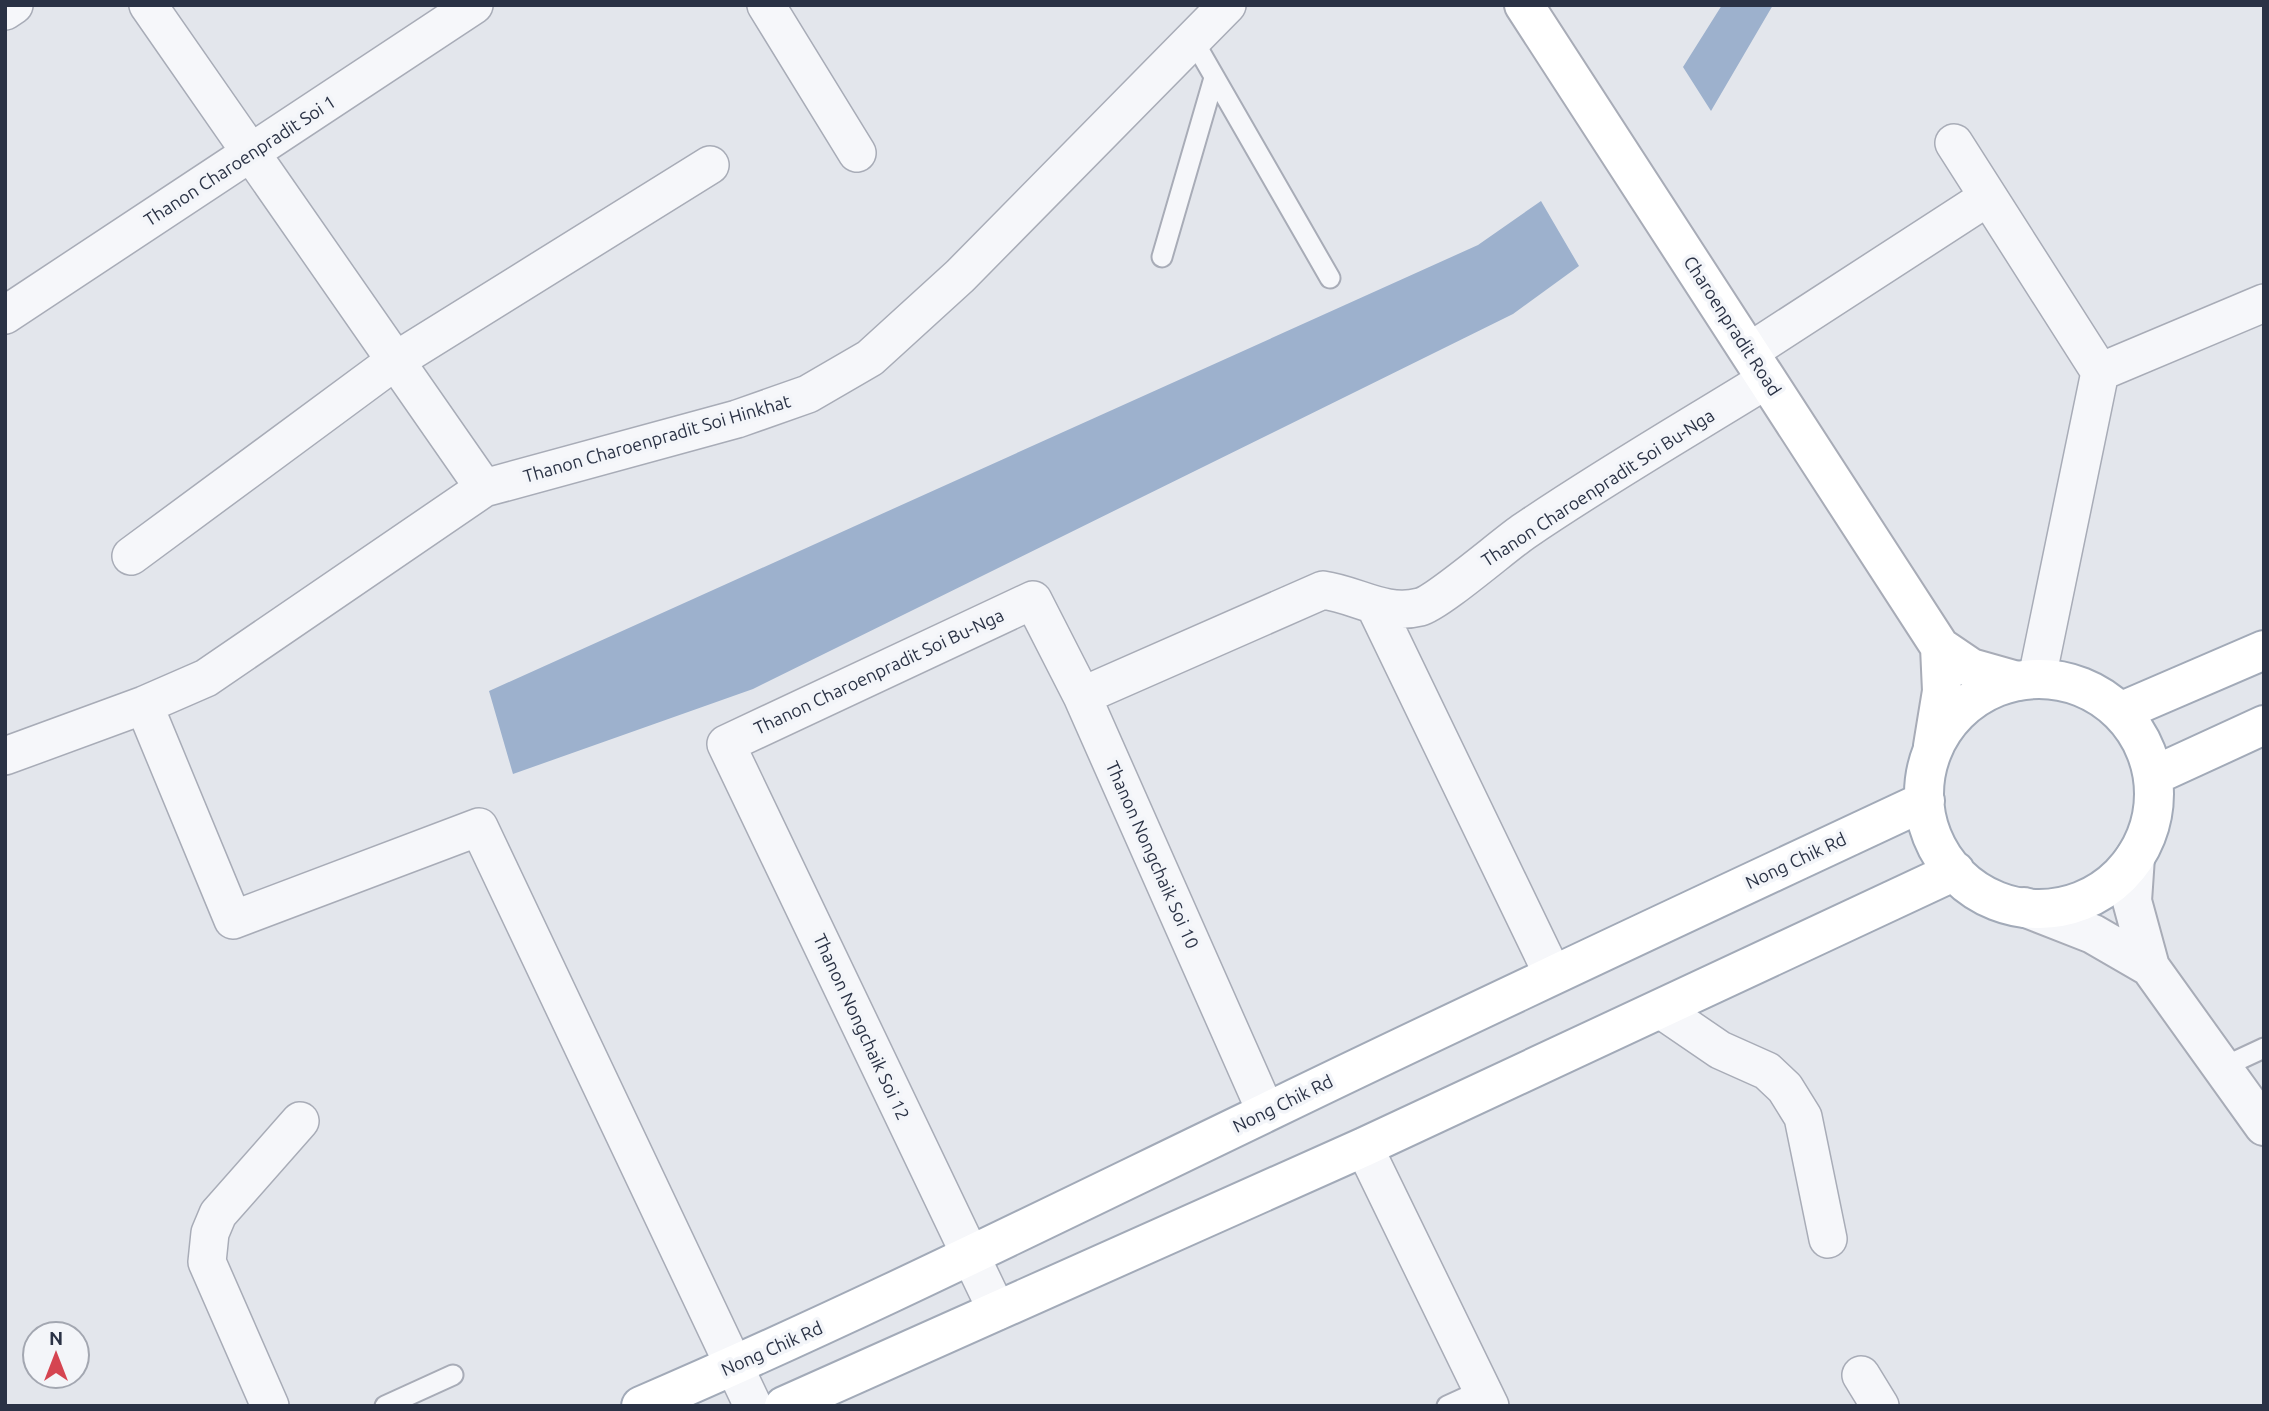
<svg xmlns="http://www.w3.org/2000/svg" width="2269" height="1411" viewBox="0 0 2269 1411" font-family="Ubuntu,sans-serif">
	<rect width="100%" height="100%" fill="#e3e6ec"/>
	<path fill="#9db1cd" d="M1722 5H1773L1711 111 1683 67Z
		M1541 201 1579 266 1513 314 753 689 513 774 489 691 1478 245Z"/>
	<g fill="none" stroke-linecap="round" stroke-linejoin="round">
		<defs>
			<path id="service" d="M1192 38 1330 278
				M1162 257 1214 78
				M2221 1068 2264 1048
				M385 1406 453 1375
				M1447 1406 1482 1390"/>
			<path id="minor" d="M148 5 484 488
				M766 5 857 153
				M5 11 14 5
				M1954 143 2100 372 2264 303
				M5 315 474 5
				M1749 352 1988 197
				M131 556 395 361 710 165
				M1376 608 1553 975
				M2037 678 2100 372
				M1082 696 1323 590C1358 595 1384 616 1420 607 1437 603 1503 546 1523 532 1602 478 1685 430 1766 380
				M144 705 233 920 479 827 753 1406
				M5 756 144 705 206 678 484 488 737 419 808 394 870 358 960 276 1227 5
				M1660 1009 1720 1050 1767 1071 1785 1088 1803 1117 1828 1239
				M1364 1147 1490 1406
				M997 1311 726 744 1033 600 1082 696 1266 1112
				M1861 1375 1880 1406
				M270 1406 207 1262 210 1233 218 1214 300 1121"/>
			<path id="tertiary" d="M2135 857 2132 901 2150 967 2264 1126
				M2024 907 2093 934 2150 967"/>
			<path id="secondary" d="M1524 5 1940 647 1971 668 2017 681
				M1933 746 1942 691 1940 647"/>
			<path id="primary" d="M1924 794a115 115 0 1 1 230 0a115 115 0 1 1-230 0Z
				M2120 712 2264 650
				M2153 776 2264 725
				M641 1406C853 1315 1059 1212 1267 1112 1485 1006 1705 904 1925 801
				M784 1406 1364 1147 1955 871"/>
		</defs>
		<use href="#service" stroke="#a8acb7" stroke-width="23"/>
		<use href="#minor" stroke="#a8acb7" stroke-width="40"/>
		<use href="#tertiary" stroke="#a8acb7" stroke-width="42"/>
		<use href="#secondary" stroke="#a8acb7" stroke-width="42"/>
		<use href="#primary" stroke="#a2aab8" stroke-width="42"/>
		<use href="#service" stroke="#f6f7fa" stroke-width="19"/>
		<use href="#minor" stroke="#f6f7fa" stroke-width="37"/>
		<use href="#tertiary" stroke="#f6f7fa" stroke-width="38"/>
		<use href="#secondary" stroke="#fff" stroke-width="38"/>
		<use href="#primary" stroke="#fff" stroke-width="38"/>
	</g>
	<g text-anchor="middle" stroke-width="7" stroke-linejoin="round" paint-order="stroke">
		<g font-size="18" fill="#2a3245" stroke="#f3f5f9">
			<text transform="translate(240 161) rotate(-33)" y="6">Thanon Charoenpradit Soi 1</text>
			<text transform="translate(1732 326) rotate(57)" y="6">Charoenpradit Road</text>
			<text transform="translate(657 439) rotate(-16)" y="6">Thanon Charoenpradit Soi Hinkhat</text>
			<text transform="translate(1598 488) rotate(-33)" y="6">Thanon Charoenpradit Soi Bu-Nga</text>
			<text transform="translate(879 672) rotate(-25)" y="6">Thanon Charoenpradit Soi Bu-Nga</text>
			<text transform="translate(1152 855) rotate(66)" y="6">Thanon Nongchaik Soi 10</text>
			<text transform="translate(1796 861) rotate(-25)" y="6">Nong Chik Rd</text>
			<text transform="translate(861 1027) rotate(65)" y="6">Thanon Nongchaik Soi 12</text>
			<text transform="translate(1283 1104) rotate(-26)" y="6">Nong Chik Rd</text>
			<text transform="translate(772 1349) rotate(-24)" y="6">Nong Chik Rd</text>
		</g>
	</g>
	<rect width="2269" height="1411" fill="none" stroke="#2a3245" stroke-width="14"/>
	<g transform="translate(56 1355)"><circle r="33" fill="#f3f5f9" stroke="#a3a7b1" stroke-width="2"/>
	<path d="M0-5L12 26L0 18L-12 26Z" fill="#d54451"/>
	<text y="-10" font-size="19" font-weight="bold" text-anchor="middle" fill="#2a3245">N</text>
	</g>
</svg>
